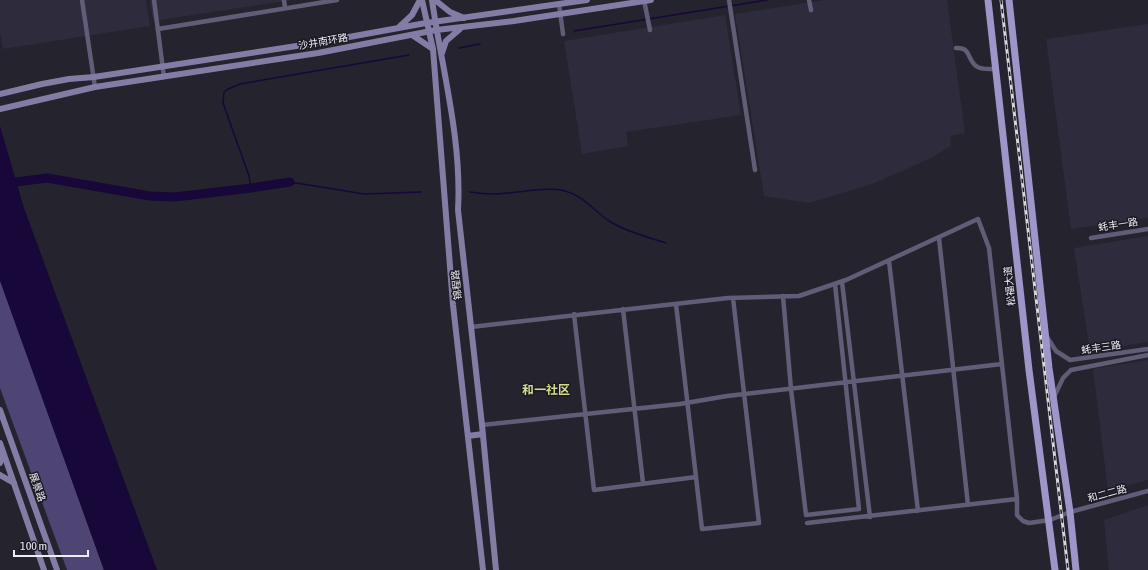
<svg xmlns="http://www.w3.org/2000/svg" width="1148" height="570" viewBox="0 0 1148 570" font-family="'Asap Condensed','Noto Sans SC',sans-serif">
	<rect width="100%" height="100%" fill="#25232e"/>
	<path fill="#2e2b3c" d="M0 0H146L150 26 3 49 0 32Z
		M150 0H292L153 21Z
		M824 0H947L965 133 950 136 951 146 929 159 872 184 809 203 764 196 735 14Z
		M725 15 741 115 626 132 628 146 582 154 564 41Z
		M1148 24V218L1071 229 1046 39Z
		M1148 236V342L1090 351 1074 248Z
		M1148 360V480L1108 491 1093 369Z
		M1148 505V570H1109L1104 520Z"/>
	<path fill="#4e4575" d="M0 281 2 284 104 570H67L0 388Z"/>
	<path fill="#180739" d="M0 126 24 208 157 570H104L0 281Z"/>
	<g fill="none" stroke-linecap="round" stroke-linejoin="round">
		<path stroke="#180739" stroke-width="1.5" d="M574 31 767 0
			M459 48 480 44
			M290 182 364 194 421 192
			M251 188 249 176 223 103 224 92 228 89 240 84 409 55
			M470 192C482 194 494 195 507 193 526 192 541 187 561 190 582 194 593 210 609 221 626 232 648 237 666 243"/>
		<path stroke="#180739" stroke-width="9" d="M0 184 47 178 150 196 175 197 251 188 290 182"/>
		<path stroke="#615d77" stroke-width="4.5" d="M82 0 95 87
			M154 0 164 77
			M284 0 285 8
			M644 0 650 30
			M729 0 755 170
			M809 0 811 10
			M559 4 563 34
			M158 29 337 0
			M956 48C971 47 967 59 976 66 981 70 989 69 995 69
			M939 238 968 505
			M1091 238 1148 229
			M889 261 918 511
			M842 282 870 517
			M783 296 791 389 806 515 859 509 835 284
			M676 304 702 529 759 523 733 298
			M623 309 643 483
			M574 314 594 490 696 477
			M471 327 728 298 799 296 846 280 978 219 989 248 1017 499V515L1023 521 1029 523 1050 520 1070 512 1148 491
			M1047 337 1056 351 1070 360 1148 349
			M1054 397 1063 378 1071 370 1148 355
			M482 425 680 404 727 396 1002 364
			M807 523 1017 499"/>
		<path stroke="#837da5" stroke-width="6" d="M422 0 433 49 453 305 483 570
			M432 0C442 70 462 139 458 210L482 425 496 570
			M435 0 450 12 464 18
			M398 28 412 15 420 0
			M412 35 433 49
			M442 53 446 41 460 29
			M0 94 42 84 69 79 94 77 316 43 426 23 587 0
			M0 109 95 87 318 53 436 30 514 21 651 0
			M0 410 57 570
			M468 436 483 434
			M0 443 44 570
			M0 463 3 453
			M0 475 14 483"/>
		<path stroke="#9e95c9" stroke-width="7" d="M988 0 1029 370 1055 570
			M1009 0 1049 368 1070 512 1076 570"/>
		<defs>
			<path id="rail" d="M1001 0 1068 570"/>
		</defs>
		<use href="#rail" stroke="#d7d5dd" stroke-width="3"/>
		<use href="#rail" stroke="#1b1a24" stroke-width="1.5" stroke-dasharray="4.5" stroke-linecap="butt"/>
	</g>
	<g text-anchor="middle" stroke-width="3" stroke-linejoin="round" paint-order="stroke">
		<g font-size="10" fill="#eeedf4" stroke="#1b1a24">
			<text transform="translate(323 41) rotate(-10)" y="4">沙井南环路</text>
			<text transform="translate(1118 224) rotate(-9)" y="4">蚝丰一路</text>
			<text transform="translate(456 285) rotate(-96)" y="4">锦程路</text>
			<text transform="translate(1009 286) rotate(-96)" y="4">松福大道</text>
			<text transform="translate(1101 347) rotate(-8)" y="4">蚝丰三路</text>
			<text transform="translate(38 487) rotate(71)" y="4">展景路</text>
			<text transform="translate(1107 493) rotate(-15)" y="4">和二二路</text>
		</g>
		<g font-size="12" font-weight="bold" fill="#d4d98b" stroke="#1b1a24">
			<text x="546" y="394">和一社区</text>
		</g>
	</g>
	<path d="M14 550v6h74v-6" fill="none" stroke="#eeedf4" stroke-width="2"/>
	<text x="20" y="550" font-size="12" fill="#eeedf4" stroke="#1b1a24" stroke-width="3" paint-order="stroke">100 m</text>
</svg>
